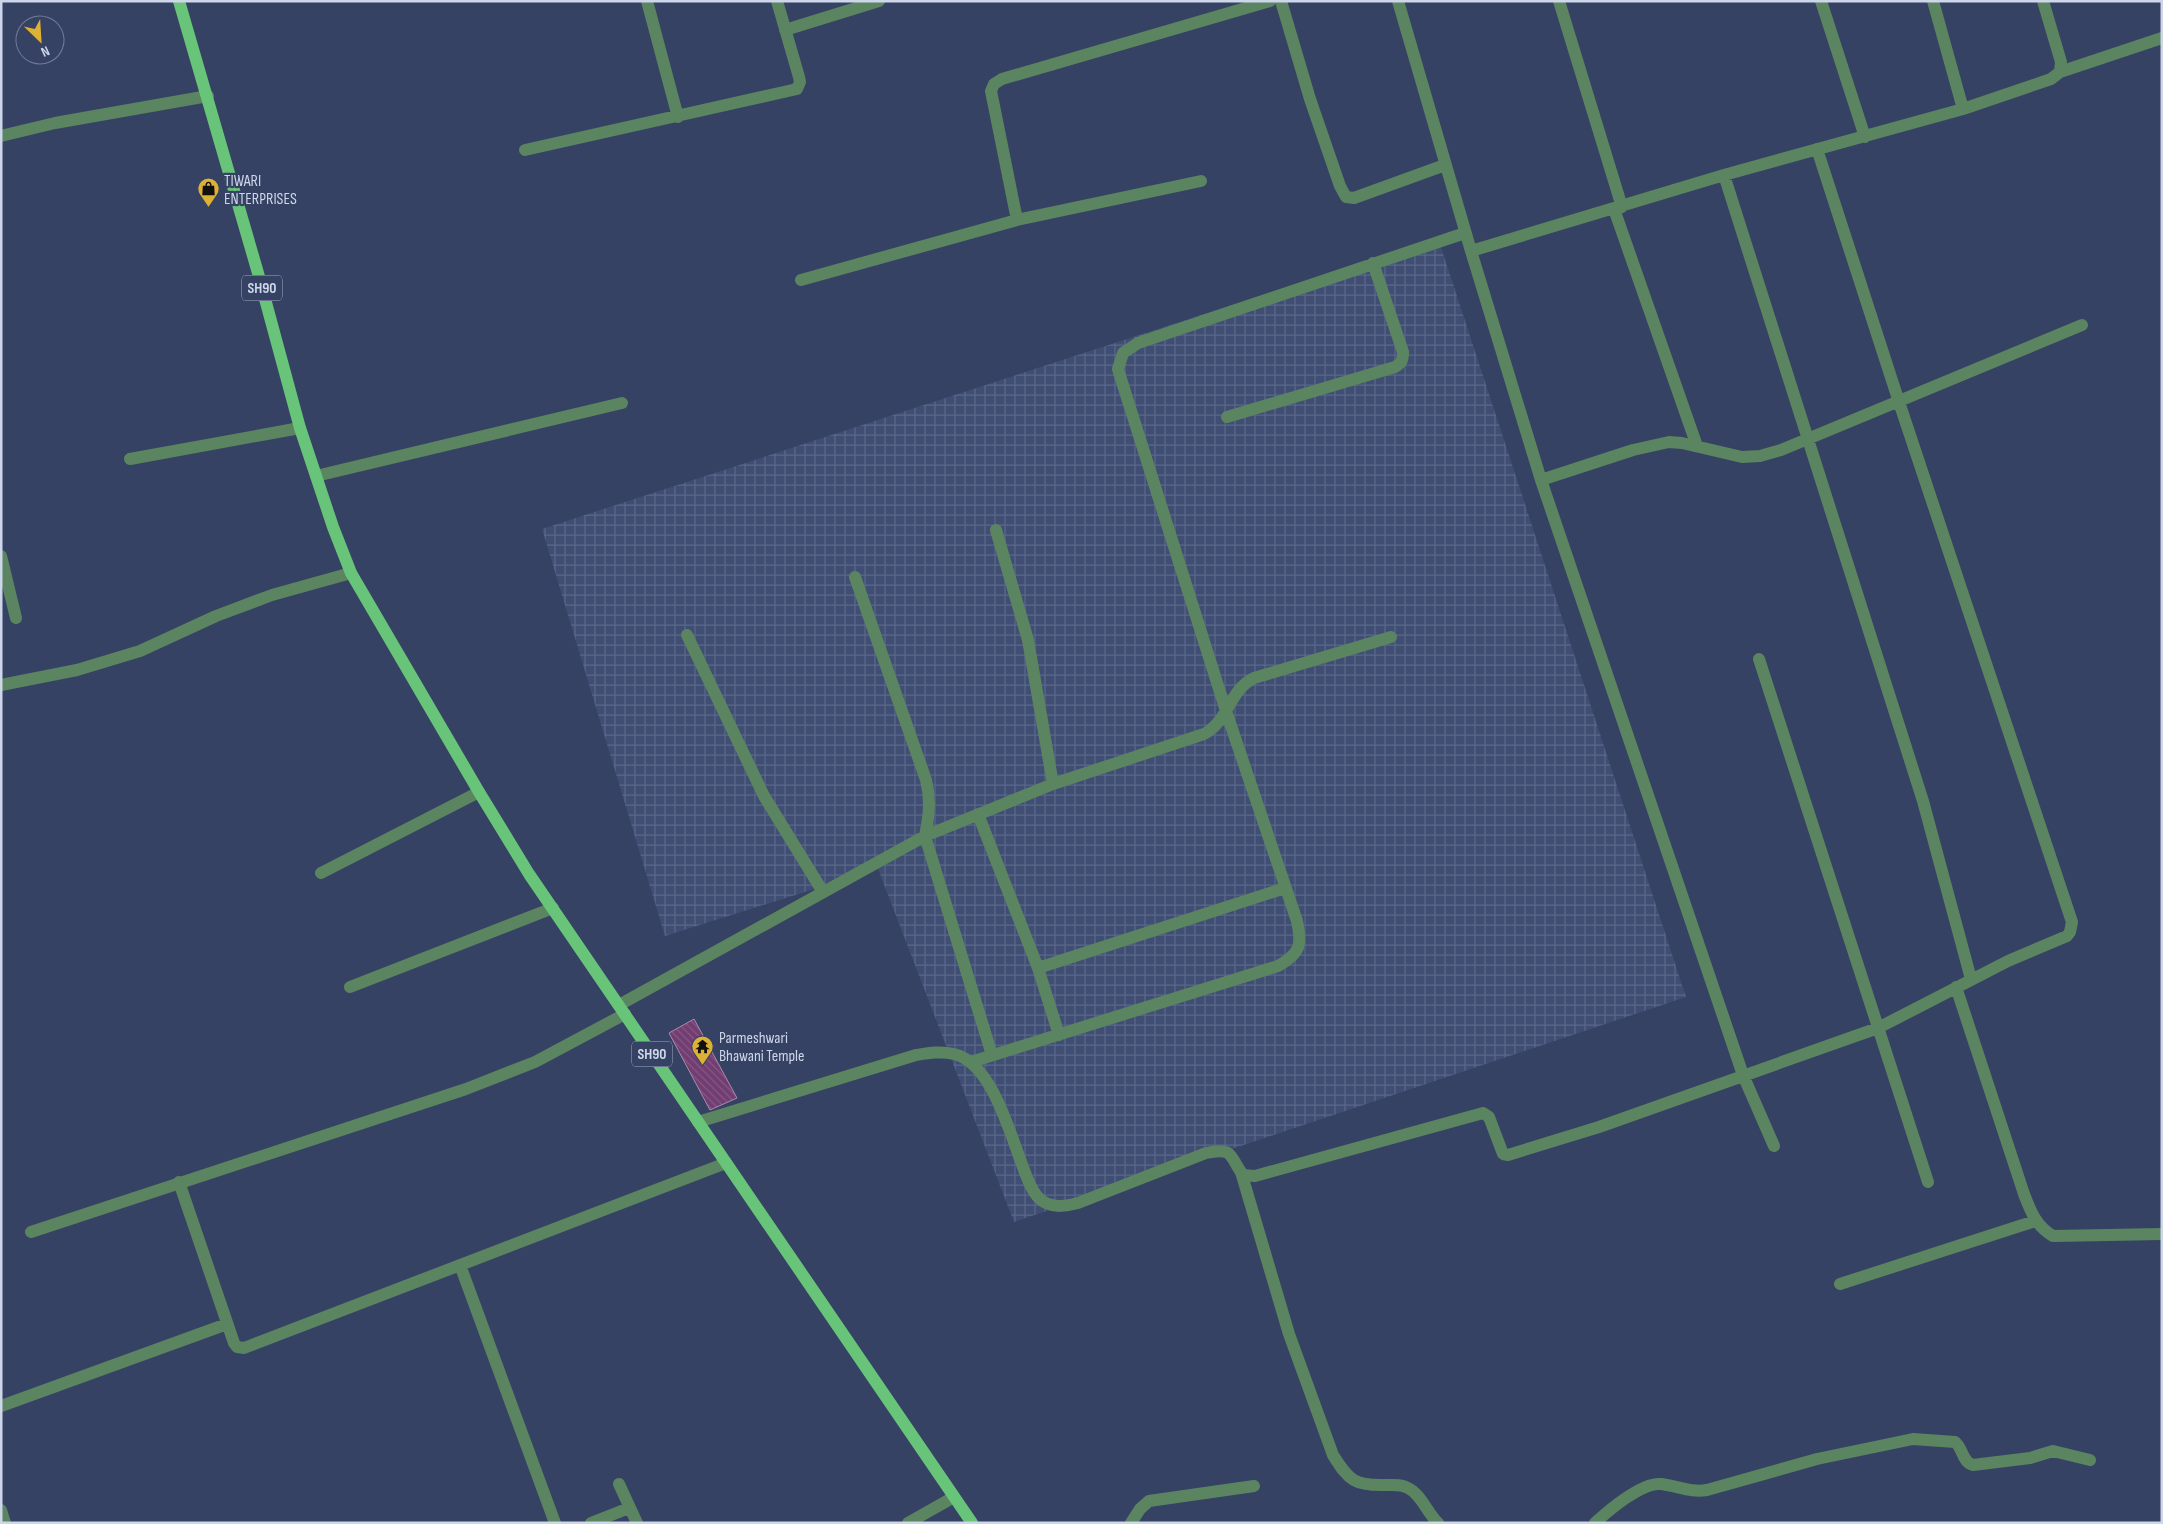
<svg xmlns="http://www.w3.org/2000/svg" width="2163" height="1524" viewBox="0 0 2163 1524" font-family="'Sofia Sans Condensed',sans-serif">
	<defs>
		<pattern id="industrial-grid" width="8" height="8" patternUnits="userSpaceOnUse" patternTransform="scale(1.25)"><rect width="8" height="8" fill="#404e74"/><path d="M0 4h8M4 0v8" fill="none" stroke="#5a6788"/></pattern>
		<pattern id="building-back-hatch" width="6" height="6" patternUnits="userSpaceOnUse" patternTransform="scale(1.25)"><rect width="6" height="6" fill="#723d71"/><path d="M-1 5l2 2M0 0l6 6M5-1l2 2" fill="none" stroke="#855885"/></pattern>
	</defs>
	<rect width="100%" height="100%" fill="#364263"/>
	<path fill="url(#industrial-grid)" d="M1438 238 1686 997 1014 1222 878 869 665 936 542 529Z"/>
	<path fill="url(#building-back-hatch)" stroke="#ac8baa" d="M694 1019 737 1098 710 1110 669 1033Z"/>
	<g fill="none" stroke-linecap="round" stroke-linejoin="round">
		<path stroke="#5a8560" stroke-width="12" d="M647 1 678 117
			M1281 1 1310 99 1340 186 1346 197 1354 198 1445 165
			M1398 1 1471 251 1541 480 1743 1075 1774 1146
			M1559 1 1622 207
			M1821 1 1865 137
			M1933 1 1963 109
			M785 30 879 1
			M2060 72 2162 38
			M1 136 55 123 208 96
			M525 150 797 89 800 82 799 77 777 1
			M1724 175 1923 801 1971 979
			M1614 209 1697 446
			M1017 220 991 91 994 84 1002 79 1270 1
			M1471 251 1724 175 1963 109 2051 79 2060 72 2061 62 2043 1
			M801 280 1017 220 1201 181
			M1227 417 1395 367C1402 363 1403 359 1403 352L1373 263
			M130 459 300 428
			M316 476 622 403
			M1541 480 1633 450 1669 442 1682 443 1742 457 1760 456 1781 450 2082 325
			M996 530 1028 640 1053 784
			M1 556 16 618
			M855 577 926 780C931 800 929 816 925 836L992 1055
			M687 635 764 796 823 892
			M1759 659 1928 1182
			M1 685 77 670 140 651 216 616 272 595 351 573
			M978 814 1038 968 1059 1035
			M321 873 479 792
			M1038 968 1285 888
			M350 987 553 908
			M1956 987 2024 1194C2031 1212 2036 1226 2053 1236L2162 1234
			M619 1005 925 836 1053 784 1204 734C1229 721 1229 690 1254 678L1391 637
			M971 1062 1278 966C1301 953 1302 945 1297 921L1226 711 1122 382 1118 369 1123 353 1138 343 1465 233
			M698 1122 916 1055C929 1053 941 1051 954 1054 992 1063 1010 1134 1023 1167 1027 1178 1033 1196 1044 1202 1055 1208 1066 1206 1078 1203L1206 1153C1234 1147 1229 1156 1243 1175L1255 1176 1483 1113 1489 1117 1503 1154 1508 1155 1599 1127 1878 1028 2008 961 2067 936 2070 932 2072 922 1899 402 1817 149
			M1241 1172 1289 1334 1333 1455C1349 1481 1355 1486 1386 1485 1394 1485 1401 1484 1408 1488 1422 1495 1427 1513 1438 1523
			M179 1182 234 1343 237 1347 244 1348 726 1163
			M31 1232 466 1089 535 1062 625 1014
			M460 1265 555 1523
			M1840 1284 2035 1221
			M1 1406 227 1324
			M619 1484 637 1523
			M1 1510 5 1523
			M591 1523 629 1508
			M908 1523 954 1497
			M1131 1523 1140 1509 1149 1501 1254 1486
			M1595 1523C1609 1510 1642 1482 1661 1484 1678 1486 1691 1493 1707 1490L1817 1459 1913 1439 1955 1442C1963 1448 1962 1462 1973 1465L2030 1458 2053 1451 2090 1460"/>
		<path stroke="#68c479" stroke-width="12" d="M179 1 258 273 300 428 333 527 351 573 479 792 529 874 972 1523"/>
	</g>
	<defs>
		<symbol id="shop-pin" viewBox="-11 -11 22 30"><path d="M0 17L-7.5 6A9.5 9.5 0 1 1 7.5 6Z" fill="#ddb133" stroke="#364263"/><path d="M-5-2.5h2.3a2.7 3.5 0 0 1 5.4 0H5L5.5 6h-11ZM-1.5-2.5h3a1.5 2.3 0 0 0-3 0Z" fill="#111"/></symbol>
		<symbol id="temple-pin" viewBox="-11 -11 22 30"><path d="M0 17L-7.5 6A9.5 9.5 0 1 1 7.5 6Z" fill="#ddb133" stroke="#364263"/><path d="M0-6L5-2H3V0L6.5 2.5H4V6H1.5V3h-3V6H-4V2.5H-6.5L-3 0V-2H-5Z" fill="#111"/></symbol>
	</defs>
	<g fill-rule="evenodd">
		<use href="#shop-pin" x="196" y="176" width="25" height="34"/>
		<use href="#temple-pin" x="690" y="1034" width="25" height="34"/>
	</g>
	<g text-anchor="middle" stroke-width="4.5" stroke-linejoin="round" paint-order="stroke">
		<g fill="#364263" stroke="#a0aac2" stroke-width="1">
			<rect x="242" y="275.5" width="40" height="25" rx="4"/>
			<rect x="632" y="1041.5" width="40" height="25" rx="4"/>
		</g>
		<g font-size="15" font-weight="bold" fill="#ced6ea">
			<text x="262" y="293">SH90</text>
			<text x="652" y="1059">SH90</text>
		</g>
		<g font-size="16" fill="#ced6ea" stroke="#364263" text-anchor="start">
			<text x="224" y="186">TIWARI<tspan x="224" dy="18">ENTERPRISES</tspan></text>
			<text x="719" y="1043">Parmeshwari<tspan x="719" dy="18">Bhawani Temple</tspan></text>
		</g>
	</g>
	<rect width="2163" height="1524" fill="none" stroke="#ced6ea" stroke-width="5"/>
	<g transform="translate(40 40) rotate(155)"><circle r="24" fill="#364263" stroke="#737d99"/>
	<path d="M0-4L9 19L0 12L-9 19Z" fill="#ddb133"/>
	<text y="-8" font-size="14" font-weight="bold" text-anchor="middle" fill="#ced6ea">N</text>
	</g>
</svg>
